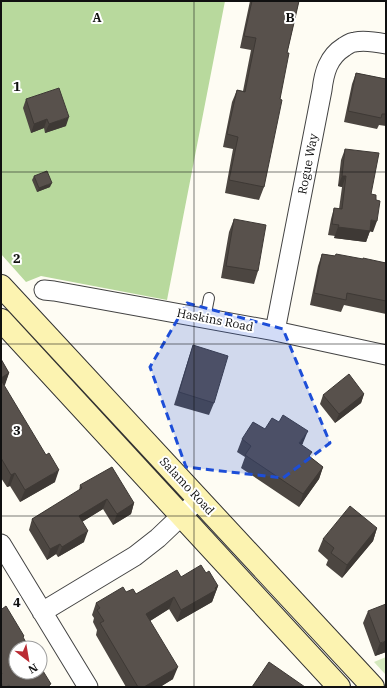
<svg xmlns="http://www.w3.org/2000/svg" width="387" height="688" viewBox="0 0 387 688" font-family="'IBM Plex Serif',serif">
	<rect width="100%" height="100%" fill="#fefcf3"/>
	<path fill="#d4e8bd" d="M386 657V675L374 662Z"/>
	<path fill="#b8d99d" d="M1 1H225L167 300 41 276 26 282 1 254Z"/>
	<g fill="none" stroke-linecap="round" stroke-linejoin="round">
		<defs>
			<path id="service" d="M205 318 209 298"/>
			<path id="minor" d="M44 290 54 291 275 331 386 355
				M275 331 322 90C324 73 328 57 344 47 347 45 351 42 355 42 365 40 376 42 386 44
				M1 544 88 687
				M42 612 135 556 158 538 199 499"/>
			<path id="secondary" d="M1 286 373 687
				M1 320 339 687"/>
		</defs>
		<use href="#service" stroke="#434343" stroke-width="12"/>
		<use href="#minor" stroke="#434343" stroke-width="21"/>
		<use href="#secondary" stroke="#323232" stroke-width="24"/>
		<use href="#service" stroke="#fff" stroke-width="10"/>
		<use href="#minor" stroke="#fff" stroke-width="19"/>
		<use href="#secondary" stroke="#fcf3b1" stroke-width="22"/>
	</g>
	<path fill="#4c4641" d="M250 1H299L287 53 280 99 264 187 259 200 225 193 233 149 223 147 232 102 237 90 243 91 251 50 240 48Z
		M356 73 386 79V126L379 125 377 129 344 122 352 84Z
		M26 99 66 126 45 133 44 128 31 133 23 108Z
		M345 149 371 194 373 232 370 231 366 242 334 238 335 236 328 235 331 219 334 208 339 209 342 187 338 186 341 160Z
		M34 176 50 187 37 192 32 180Z
		M234 219 258 271 254 284 221 278 229 232Z
		M322 254 386 263V314L344 305 341 312 310 305 318 266Z
		M193 345 214 403 209 415 174 405 189 357Z
		M1 359 9 373 4 386 55 482 20 502 10 486 7 487 1 478Z
		M364 394 361 403 335 423 320 404 323 395Z
		M242 439 303 443 302 445 310 457 323 467 319 479 299 507 241 468 245 457 237 452Z
		M80 485 134 503 131 514 113 525 103 509 82 522 84 542 58 557 56 554 47 560 29 530 32 519 79 491Z
		M377 528 373 541 342 578 326 565 328 560 318 551 323 539Z
		M206 573 218 586 212 602 177 622 169 609 150 621 173 679 160 687H126L96 635 97 630 93 622 94 618 92 615 96 603 126 592 136 594 181 577Z
		M368 611 386 652 375 656 363 623Z"/>
	<path fill="#3e3935" d="M69 117 66 126 45 133 49 124Z
		M47 119 44 128 31 133 34 124Z
		M342 176H346L342 187 338 186Z
		M52 183 50 187 37 192 39 188Z
		M371 220 377 221 373 232 368 231Z
		M338 227 370 231 366 242 334 238Z
		M9 373 5 385 1 388V378Z
		M364 394 361 403 335 423 339 414Z
		M308 431 303 443 295 456 299 443Z
		M323 467 319 479 299 507 303 494Z
		M59 470 55 482 20 502 25 490Z
		M15 473 10 486 7 487 11 475Z
		M107 499 103 509 75 526 79 516Z
		M134 503 131 514 113 525 117 514Z
		M377 528 373 541 342 578 347 565Z
		M88 531 84 542 58 557 62 547Z
		M60 544 56 554 47 560 50 549Z
		M218 586 212 602 177 622 181 610Z
		M174 597 169 609 142 626 146 614Z
		M386 641V652L375 656 380 643Z
		M178 667 173 679 160 687H144Z"/>
	<path fill="#58514c" stroke="#3e3935" d="M252 1H299L287 53H289L280 99 282 100 264 187 229 180 238 137 227 134 237 90 245 92 256 38 244 36Z
		M356 73 386 79V114H382L381 118 348 111Z
		M59 88 69 117 49 124 47 119 34 124 26 99Z
		M345 149 379 153 371 194 376 195V200L380 201 377 221 371 220 370 231 338 227 339 225 332 224 334 208 342 209 346 176H342Z
		M47 171 52 183 39 188 34 176Z
		M234 219 266 225 258 271 226 266Z
		M322 254 335 256 336 254 363 259V258L386 263V301L347 293 346 300 314 293Z
		M193 345 228 356 214 403 179 392Z
		M1 359 9 373 1 378Z
		M349 374 364 394 339 414 323 395Z
		M1 380 46 455 49 453 59 470 25 490 15 473 11 475 1 458Z
		M283 415 308 431 299 443 312 452 309 456 323 467 303 494 245 455 251 446 242 439 253 422 265 429 272 418 279 422Z
		M112 467 134 503 117 514 107 499 79 516 88 531 62 547 60 544 50 549 32 519 82 488 80 485Z
		M350 506 377 528 347 565 331 553 334 548 323 539Z
		M201 565 206 573 209 571 218 586 215 588 216 590 181 610 174 597 146 614 178 667 144 687H138L100 623 104 621 97 610 100 608 96 603 123 587 126 592 133 589 136 594 177 570 181 577Z
		M386 604V641L380 643 368 611Z
		M6 606 24 636 23 637 29 648H16V672H40V666L51 684 49 685 50 687H10L9 685 6 687H3L1 683V674H2L1 672V607L2 609Z
		M269 662 305 687H252Z"/>
	<path fill="#1d4ed8" fill-opacity="0.2" stroke="#1d4ed8" stroke-width="3" stroke-dasharray="8 5" stroke-linejoin="round" d="M187 303 283 329 330 443 283 478 186 467 150 367Z"/>
	<path fill="none" stroke="#101010" stroke-width="1" stroke-opacity="0.55" d="M194 1V687M1 172H386M1 344H386M1 516H386"/>
	<g text-anchor="middle" stroke-width="4" stroke-linejoin="round" paint-order="stroke">
		<g font-size="12" fill="#101010" stroke="#fff">
			<text transform="translate(308 164) rotate(-79)" y="4">Rogue Way</text>
			<text transform="translate(215 320) rotate(11)" y="4">Haskins Road</text>
			<text transform="translate(187 486) rotate(47)" y="4">Salamo Road</text>
		</g>
	</g>
	<g font-size="13" text-anchor="middle" font-weight="bold" fill="#101010" stroke="#fff" stroke-width="4" stroke-linejoin="round" paint-order="stroke">
		<text x="97" y="22">A</text>
		<text x="290" y="22">B</text>
		<text x="17" y="91">1</text>
		<text x="17" y="263">2</text>
		<text x="17" y="435">3</text>
		<text x="17" y="607">4</text>
	</g>
	<rect width="387" height="688" fill="none" stroke="#101010" stroke-width="4"/>
	<g transform="translate(28 660) rotate(149)"><circle r="19" fill="#ffffff" stroke="#9f9f9f"/>
	<path d="M0-3L7 15L0 10L-7 15Z" fill="#bb2c34"/>
	<text y="-6" font-size="11" font-weight="bold" text-anchor="middle" fill="#101010">N</text>
	</g>
</svg>
